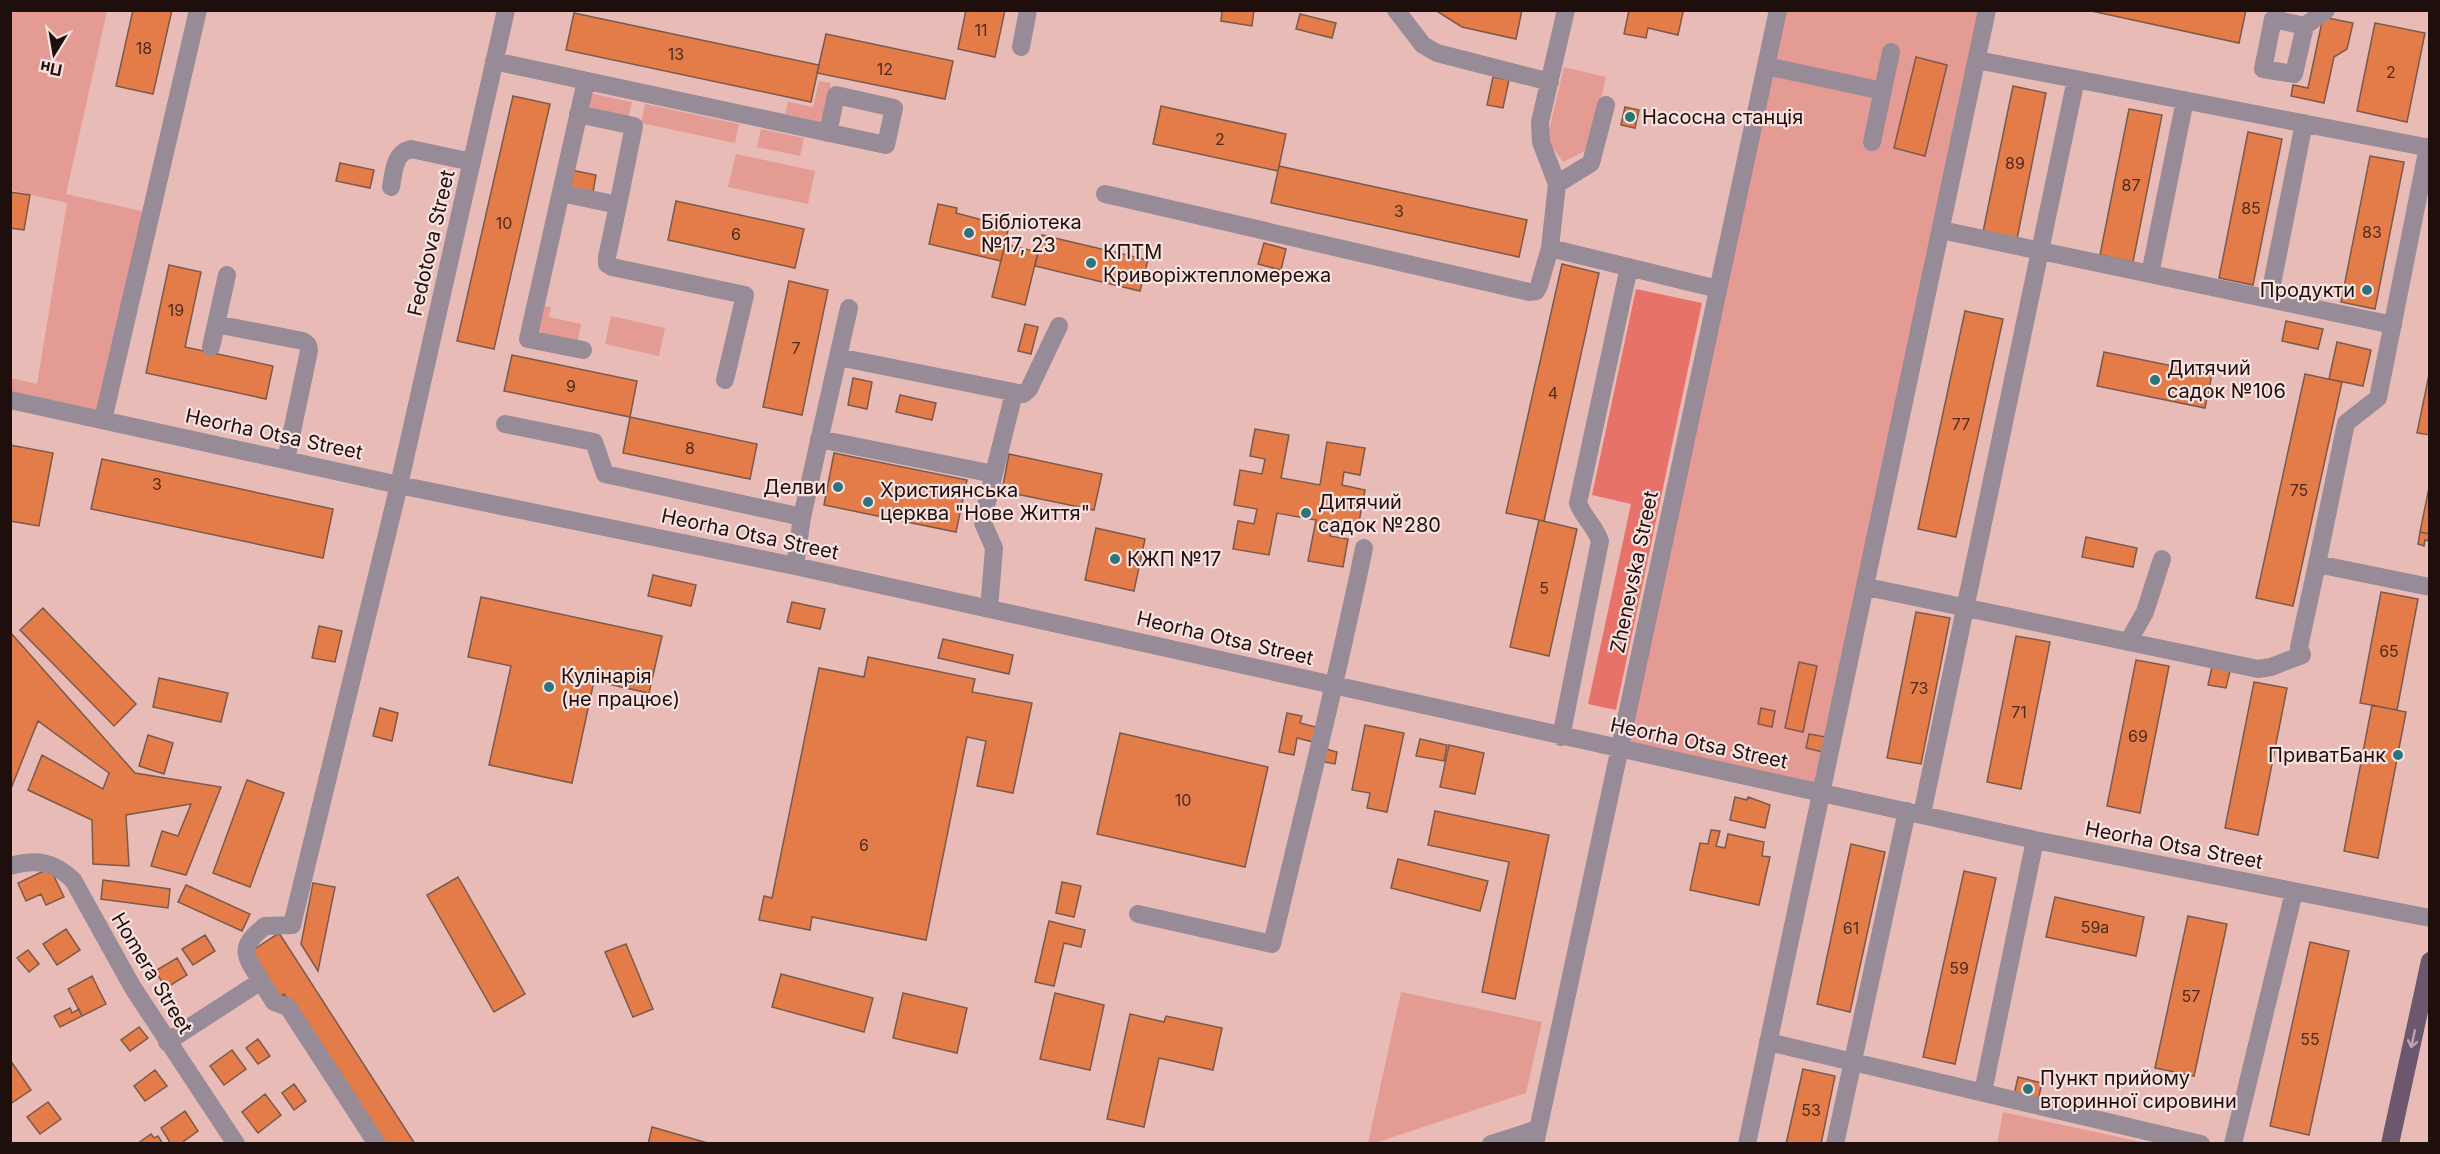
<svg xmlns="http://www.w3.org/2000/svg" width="2440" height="1154" viewBox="0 0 2440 1154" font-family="Inter,sans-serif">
	<rect width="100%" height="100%" fill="#e9bbb7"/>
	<path fill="#e49b93" d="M11 11H107L66 194 150 213 103 420 11 400 10 378 37 384 67 203 11 190Z
		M1778 11H1987L1820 792 1619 750Z
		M1564 67 1606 77 1589 149 1563 162 1547 139Z
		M819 81 831 83 822 122 785 114 788 102 813 107Z
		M589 93 632 102 628 120 585 111Z
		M645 104 739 124 735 143 641 123Z
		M761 129 804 138 800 156 757 147Z
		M736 154 815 171 808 204 728 187Z
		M539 305 551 307 549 317 581 324 577 343 533 334Z
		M611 316 665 328 659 356 605 344Z
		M1401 992 1542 1022 1526 1093 1375 1143H1368Z
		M2003 1112 2146 1143H1997Z"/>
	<path fill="#e6726a" d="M1636 289 1702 303 1616 710 1588 704 1631 504 1592 495Z"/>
	<path fill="#e47c49" stroke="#7c5949" stroke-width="1.5" d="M133 10H172L153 94 116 86Z
		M966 10H1005L995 57 958 49Z
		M1222 10H1254L1252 26 1221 21Z
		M1435 10H1522L1516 39 1462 27Z
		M1629 10H1680L1683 12 1678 35 1648 28 1646 38 1624 34Z
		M2087 10H2246L2239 43Z
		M574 13 819 65 811 102 566 50Z
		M1300 14 1336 23 1332 38 1296 29Z
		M2323 17 2353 23 2347 49 2334 57 2324 103 2291 96 2293 85 2308 88Z
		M2375 23 2425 33 2407 122 2357 111Z
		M826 34 953 61 945 99 817 73Z
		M1916 57 1947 65 1925 156 1894 148Z
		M1493 77 1509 80 1503 108 1487 105Z
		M2013 86 2046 93 2017 239 1983 232Z
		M513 96 550 104 494 349 457 341Z
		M1161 106 1286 134 1278 171 1153 144Z
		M1625 107 1639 110 1635 128 1621 125Z
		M2129 109 2162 115 2133 262 2100 255Z
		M2248 132 2282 139 2253 285 2219 278Z
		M2370 156 2404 162 2375 309 2341 302Z
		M340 163 374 170 370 188 336 181Z
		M1279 166 1527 220 1519 257 1271 203Z
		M571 170 596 175 593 192 568 187Z
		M10 192 30 195 24 230 10 228Z
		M676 201 804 229 795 268 668 240Z
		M938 204 957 208 956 213 990 222 991 217 1010 221 1001 261 929 244Z
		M1042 235 1148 260 1140 291 1035 266Z
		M1264 243 1286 249 1281 270 1258 264Z
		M1005 244 1038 252 1025 305 992 297Z
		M1562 264 1599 273 1544 521 1506 513Z
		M169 265 201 272 185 347 273 366 266 399 146 373Z
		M789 281 828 290 802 415 763 407Z
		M1965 311 2003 319 1956 537 1918 529Z
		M2286 321 2323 329 2318 349 2282 341Z
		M1025 324 1038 327 1031 354 1018 351Z
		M2337 342 2371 350 2363 386 2329 379Z
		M2104 352 2212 374 2205 408 2097 386Z
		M512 355 637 381 630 417 504 391Z
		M2430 370V435L2417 433Z
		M2305 374 2342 382 2293 606 2256 598Z
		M853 378 872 382 867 409 848 405Z
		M900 395 936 403 932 420 896 412Z
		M630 417 757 444 750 479 623 453Z
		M1255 429 1289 435 1281 478 1320 485 1327 442 1365 448 1360 475 1344 472 1342 485 1365 490 1358 527 1333 522 1330 536 1348 539 1343 567 1308 561 1316 520 1277 513 1269 555 1233 549 1238 521 1254 524 1257 509 1234 505 1240 470 1262 474 1265 459 1250 456Z
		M10 445 53 453 39 526 10 521Z
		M834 453 967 480 956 532 824 505Z
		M1009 454 1102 474 1094 510 1002 491Z
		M102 459 333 509 323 558 91 509Z
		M2430 483V534L2420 532Z
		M1539 520 1577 529 1549 656 1510 647Z
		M1096 528 1145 539 1134 591 1085 580Z
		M2420 532 2430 534V541L2425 540 2424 546 2418 544Z
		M2086 537 2137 548 2133 567 2082 557Z
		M653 575 696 585 691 606 648 596Z
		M2381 592 2418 599 2397 710 2360 703Z
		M481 597 662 636 649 693 594 681 572 783 489 765 511 666 468 657Z
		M792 602 825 609 820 629 787 622Z
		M43 608 136 704 114 726 20 630Z
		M1916 612 1950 618 1921 764 1887 758Z
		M319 626 342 631 335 662 312 658Z
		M10 632 135 773 221 787 186 875 151 866 162 831 178 836 191 804 126 815 129 866 93 864 92 820 28 790 42 755 103 789 109 773 38 721 10 791Z
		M2016 636 2050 642 2021 789 1987 782Z
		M943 639 1013 655 1009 674 938 658Z
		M868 657 975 679 972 692 1032 703 1013 793 977 786 986 741 967 737 926 940 812 917 810 930 759 920 764 896 772 898 819 668 864 677Z
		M2136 660 2169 666 2140 813 2107 806Z
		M1799 662 1817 666 1803 732 1785 728Z
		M2212 667 2230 671 2226 688 2208 685Z
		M159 678 228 693 221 722 153 707Z
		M2254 682 2287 688 2258 835 2225 828Z
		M2372 705 2406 712 2378 858 2344 851Z
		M380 708 398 713 392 741 373 736Z
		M1761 708 1775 711 1772 727 1758 724Z
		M1287 713 1302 716 1300 723 1316 727 1313 742 1297 738 1294 755 1279 752Z
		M1365 725 1404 733 1387 812 1367 808 1370 793 1352 790Z
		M1120 733 1268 767 1245 867 1097 834Z
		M1809 734 1826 737 1823 752 1806 748Z
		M148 735 173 743 164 774 139 766Z
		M1420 739 1447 745 1444 761 1416 756Z
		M1449 745 1484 753 1475 794 1440 787Z
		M1326 749 1337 752 1335 764 1324 762Z
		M247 780 284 793 250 887 213 873Z
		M1735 797 1747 800 1748 797 1770 805 1765 828 1730 820Z
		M1435 811 1549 835 1515 999 1482 992 1509 862 1428 845Z
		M1711 830 1720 831 1716 846 1725 848 1728 834 1764 842 1762 856 1770 857 1759 905 1690 890 1700 843 1708 844Z
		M1851 844 1885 852 1850 1012 1817 1004Z
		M1398 859 1488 881 1480 911 1391 888Z
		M50 868 64 897 46 905 41 894 26 901 18 883Z
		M1964 871 1996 878 1955 1064 1923 1057Z
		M458 877 525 994 494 1012 427 895Z
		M103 880 170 889 168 908 101 899Z
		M1062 882 1081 886 1074 917 1056 913Z
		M313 883 335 887 318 971 301 944Z
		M186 885 250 914 242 931 178 902Z
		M2055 897 2144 917 2136 956 2046 937Z
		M2188 916 2227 924 2194 1076 2155 1068Z
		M1049 921 1085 930 1081 947 1064 943 1054 986 1035 982Z
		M66 929 80 950 57 965 43 944Z
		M279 933 415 1144H381L284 994 276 999 247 954Z
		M205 935 215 951 193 965 182 949Z
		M2310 942 2349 951 2309 1135 2270 1126Z
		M626 944 653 1009 633 1017 605 952Z
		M28 950 39 964 29 972 17 958Z
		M177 958 187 975 166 988 155 971Z
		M781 974 873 998 864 1032 772 1007Z
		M92 976 106 1004 82 1016 68 989Z
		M903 993 967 1008 957 1053 893 1038Z
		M1055 993 1104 1005 1090 1070 1040 1059Z
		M70 1008 72 1013 79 1009 82 1016 60 1027 54 1016Z
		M1130 1014 1164 1022 1166 1016 1222 1028 1213 1070 1159 1058 1144 1127 1107 1119Z
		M139 1027 148 1038 130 1051 121 1040Z
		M258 1039 270 1056 258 1064 246 1048Z
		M232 1050 246 1069 224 1085 210 1066Z
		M10 1060 31 1090 10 1104Z
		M1803 1069 1835 1076 1821 1144H1786Z
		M155 1070 167 1086 145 1101 134 1086Z
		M2018 1077 2042 1083 2038 1100 2014 1095Z
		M294 1084 306 1101 294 1110 282 1093Z
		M265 1094 281 1115 258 1133 242 1112Z
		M48 1102 61 1119 40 1134 27 1117Z
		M185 1111 198 1131 180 1144H171L161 1128Z
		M652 1127 711 1144H648Z
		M151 1134 154 1138 158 1136 163 1144H137Z"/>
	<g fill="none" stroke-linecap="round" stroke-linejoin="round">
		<path stroke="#978b97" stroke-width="18" d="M1396 10 1423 45 1437 53 1550 82
			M2305 26 2273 19 2263 69 2294 74 2305 26 2326 10
			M1021 47 1028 10
			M1977 60 2430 148
			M494 61 886 145 894 108 836 95 828 133
			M1766 66 1883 91
			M578 114 634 126 618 205
			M1872 142 1891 52
			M1557 184 1591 163 1606 105
			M391 187C394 171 394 153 411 149L472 162
			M561 193 618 205 607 257V264L612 267 745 295 725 380
			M1105 194 1529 292 1536 291 1539 286 1550 248 1718 289
			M1941 230 2393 325
			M1550 248 1557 184 1541 142 1540 122 1566 10
			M2150 274 2185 100
			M2269 299 2304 123
			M216 324 303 341 308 345 309 351 286 460
			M211 347 227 275
			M583 350 528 339 586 81
			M838 357 1023 394 1029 389 1059 326
			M10 400 399 485 795 566 2035 840 2430 918
			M103 420 198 10
			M505 424 594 442 605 474 802 517
			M819 439 994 474
			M2317 564 2346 423 2378 398 2428 147
			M795 566 802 517 849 308
			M1867 587 2258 669 2271 667 2302 655 2299 647 2317 564 2430 587
			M989 609 994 548 983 523 984 514 1014 393
			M2128 642 2145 612 2162 559
			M1561 737 1600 541C1595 526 1583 517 1578 503L1629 267
			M1922 814 2076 79
			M10 866C37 859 53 861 73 880L133 988 236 1144
			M1138 914 1272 944C1303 812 1337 681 1364 548
			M261 981C244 954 238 948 265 926L292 925 399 485 506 10
			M167 1042 261 981 274 1002 288 1007 377 1144
			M1768 1042 2201 1144
			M1983 1092 2035 840
			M1491 1144 1538 1129
			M1535 1144 1778 10
			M1747 1144C1826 766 1909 389 1987 10
			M1835 1144 1907 811
			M2233 1144 2294 892"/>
		<path stroke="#6d576e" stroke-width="18" d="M2390 1144 2430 961"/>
	</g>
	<defs><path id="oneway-shaft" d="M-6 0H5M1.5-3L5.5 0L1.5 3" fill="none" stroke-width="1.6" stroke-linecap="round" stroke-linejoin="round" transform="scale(1.5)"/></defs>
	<use stroke="#bba3ad" href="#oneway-shaft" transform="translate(2413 1039) rotate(102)"/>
	<g fill="#2b747c" stroke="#fae2e0" stroke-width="2">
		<circle cx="1630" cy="117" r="6"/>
		<circle cx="969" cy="233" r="6"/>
		<circle cx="1091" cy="263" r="6"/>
		<circle cx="2367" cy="290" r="6"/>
		<circle cx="2155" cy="380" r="6"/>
		<circle cx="838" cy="487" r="6"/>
		<circle cx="868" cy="502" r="6"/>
		<circle cx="1306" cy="513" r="6"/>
		<circle cx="1115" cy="559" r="6"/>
		<circle cx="549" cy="687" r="6"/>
		<circle cx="2398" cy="755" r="6"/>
		<circle cx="2028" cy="1089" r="6"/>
	</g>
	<g text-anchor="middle" stroke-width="4.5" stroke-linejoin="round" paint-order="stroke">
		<g font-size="16" fill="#502a1c">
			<text x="981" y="36">11</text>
			<text x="144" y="54">18</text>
			<text x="676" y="60">13</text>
			<text x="885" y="75">12</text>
			<text x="2391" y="78">2</text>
			<text x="1220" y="145">2</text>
			<text x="2015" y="169">89</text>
			<text x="2131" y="191">87</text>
			<text x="2251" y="214">85</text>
			<text x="1399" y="217">3</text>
			<text x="504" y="229">10</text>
			<text x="2372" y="238">83</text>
			<text x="736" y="240">6</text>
			<text x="176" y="316">19</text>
			<text x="796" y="354">7</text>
			<text x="571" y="392">9</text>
			<text x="1553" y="399">4</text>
			<text x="1961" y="430">77</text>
			<text x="690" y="454">8</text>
			<text x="157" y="490">3</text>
			<text x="2299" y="496">75</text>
			<text x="1544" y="594">5</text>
			<text x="2389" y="657">65</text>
			<text x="1919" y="694">73</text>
			<text x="2019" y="718">71</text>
			<text x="2138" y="742">69</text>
			<text x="1183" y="806">10</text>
			<text x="864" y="851">6</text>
			<text x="2095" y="933">59а</text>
			<text x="1851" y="934">61</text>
			<text x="1959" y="974">59</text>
			<text x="2191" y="1002">57</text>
			<text x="2310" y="1045">55</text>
			<text x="1811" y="1116">53</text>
		</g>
		<g font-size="20" fill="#1e0f0d" stroke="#fae2e0" text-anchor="start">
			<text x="1642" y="124">Насосна станція</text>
			<text x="981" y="229">Бібліотека<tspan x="981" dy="23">№17, 23</tspan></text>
			<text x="1103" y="259">КПТМ<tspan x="1103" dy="23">Криворіжтепломережа</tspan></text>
			<text x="2355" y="297" text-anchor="end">Продукти</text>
			<text x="2167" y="375">Дитячий<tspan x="2167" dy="23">садок №106</tspan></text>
			<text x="826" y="494" text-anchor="end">Делви</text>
			<text x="880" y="497">Християнська<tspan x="880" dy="23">церква "Нове Життя"</tspan></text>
			<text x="1318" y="509">Дитячий<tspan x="1318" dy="23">садок №280</tspan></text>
			<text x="1127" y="566">КЖП №17</text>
			<text x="561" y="683">Кулінарія<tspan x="561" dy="23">(не працює)</tspan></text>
			<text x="2386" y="762" text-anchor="end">ПриватБанк</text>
			<text x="2040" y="1085">Пункт прийому<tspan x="2040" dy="23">вторинної сировини</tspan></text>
		</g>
		<g font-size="20" fill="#1e0f0d" stroke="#fae2e0">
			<text transform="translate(431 243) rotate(-77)" y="7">Fedotova Street</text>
			<text transform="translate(274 434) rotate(12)" y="7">Heorha Otsa Street</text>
			<text transform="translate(750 534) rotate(12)" y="7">Heorha Otsa Street</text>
			<text transform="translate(1634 572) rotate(-78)" y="7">Zhenevska Street</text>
			<text transform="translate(1225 638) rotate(13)" y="7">Heorha Otsa Street</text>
			<text transform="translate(1699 743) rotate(12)" y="7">Heorha Otsa Street</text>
			<text transform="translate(2174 845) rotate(11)" y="7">Heorha Otsa Street</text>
			<text transform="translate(152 973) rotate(59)" y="7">Homera Street</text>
		</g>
	</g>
	<rect width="2440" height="1154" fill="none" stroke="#1e0f0d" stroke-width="24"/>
	<g transform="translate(54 54) rotate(191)" stroke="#fae2e0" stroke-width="4.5" paint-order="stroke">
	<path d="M0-4.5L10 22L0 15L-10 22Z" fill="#1e0f0d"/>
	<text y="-9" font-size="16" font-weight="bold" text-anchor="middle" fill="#1e0f0d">Пн</text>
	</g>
</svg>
